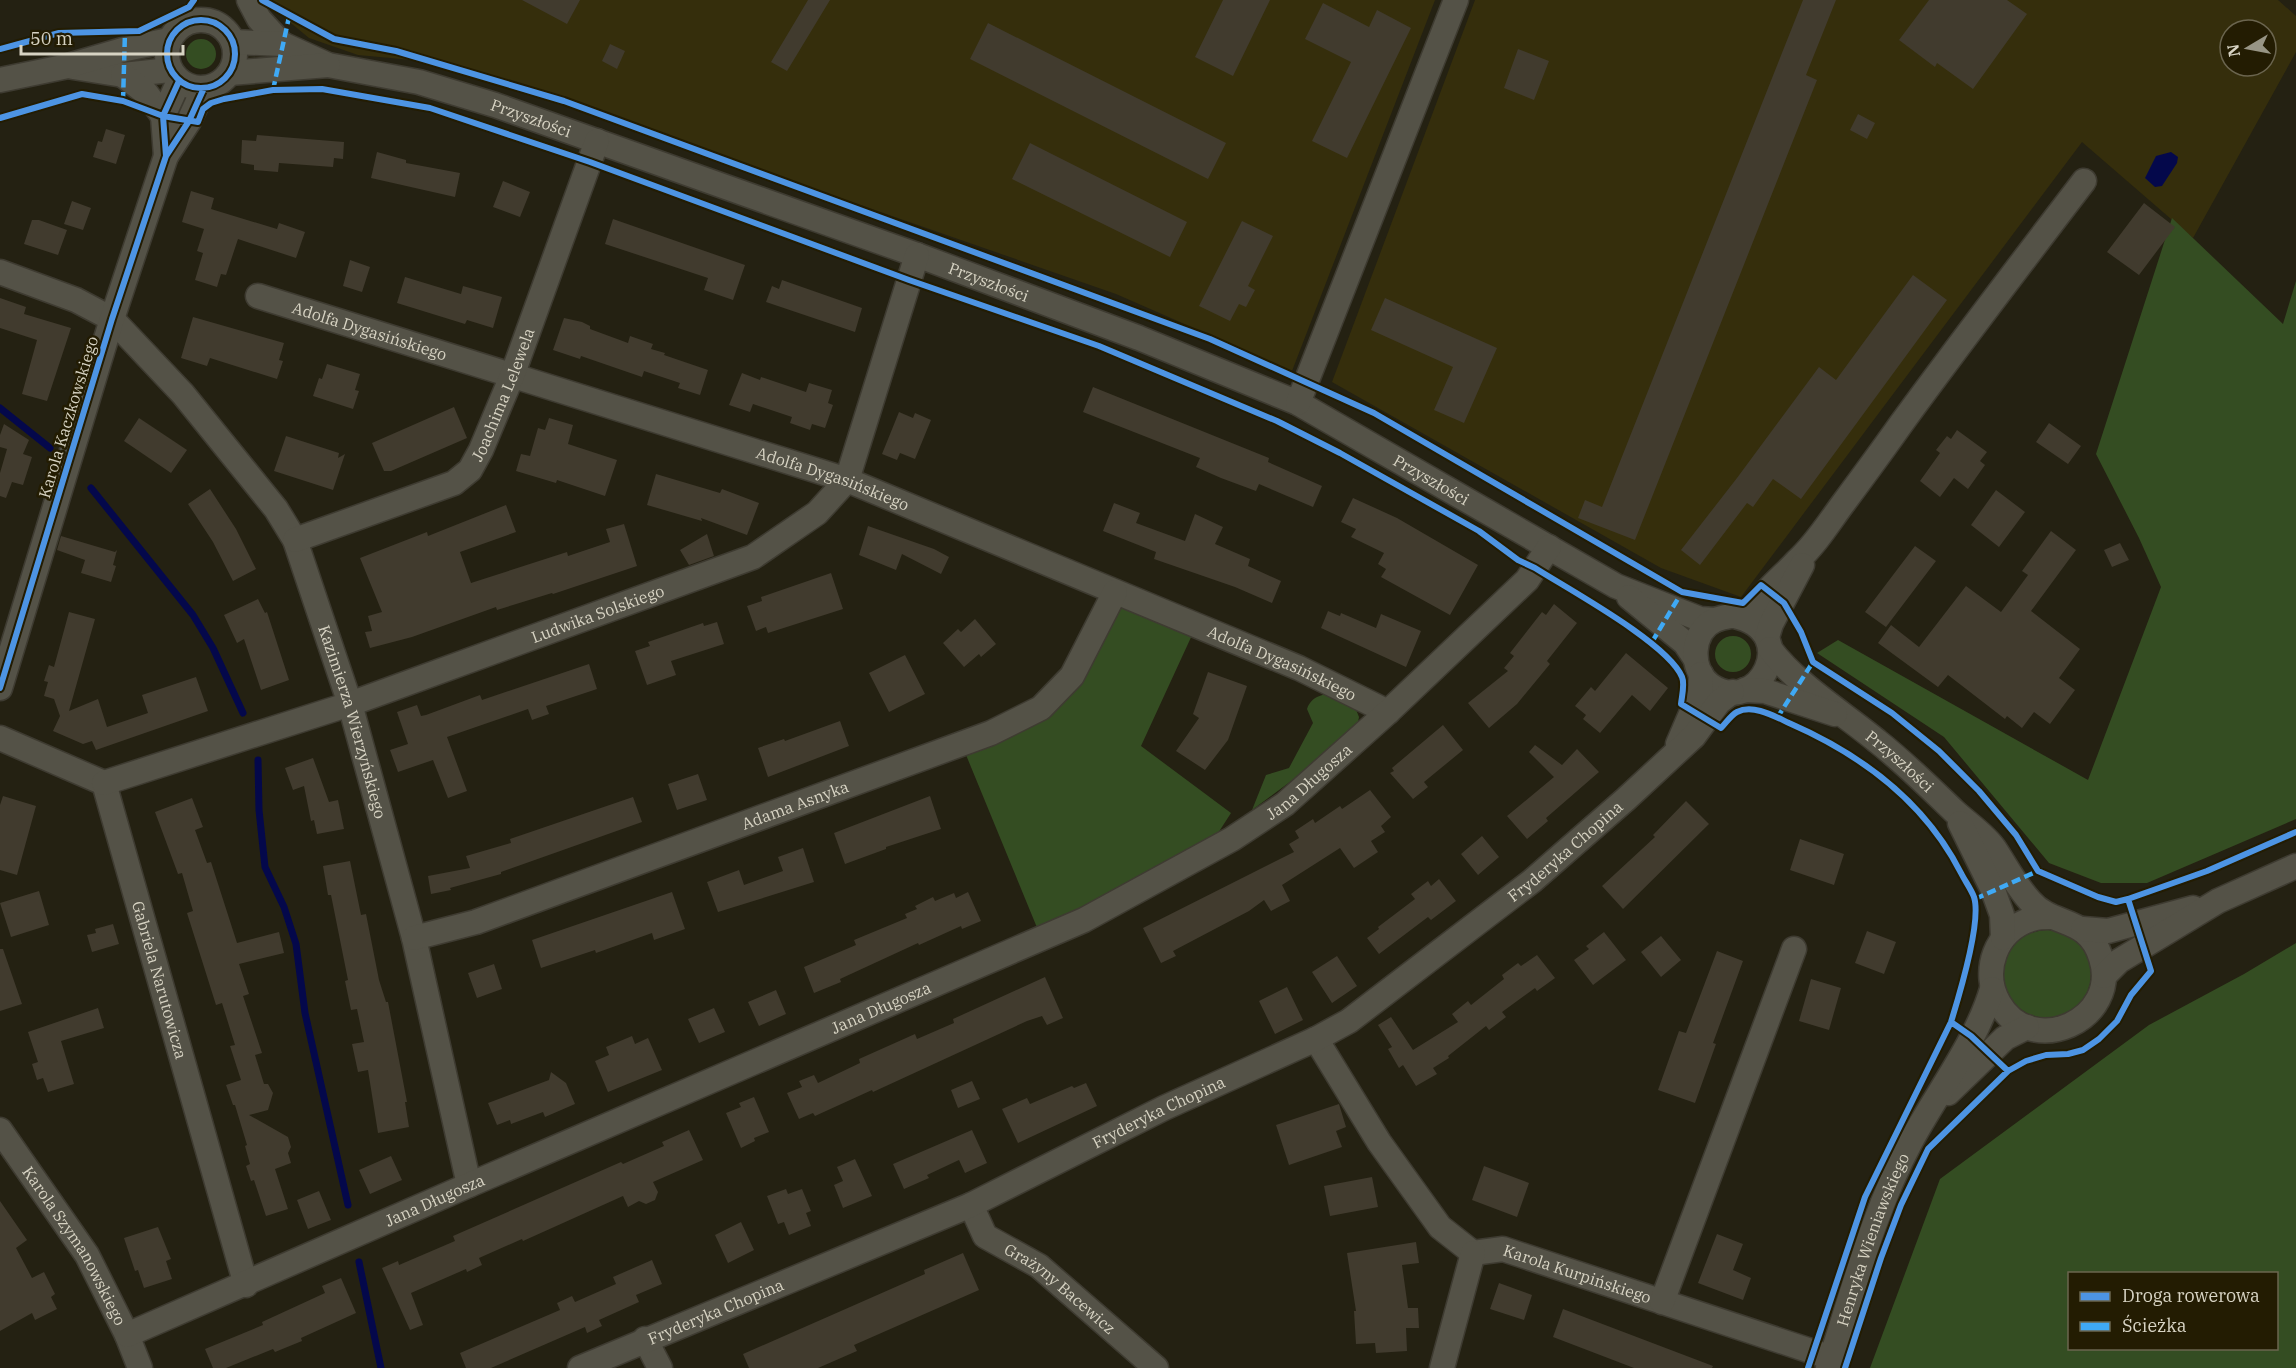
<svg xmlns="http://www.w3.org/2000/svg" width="2296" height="1368" viewBox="0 0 2296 1368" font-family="'IBM Plex Serif',serif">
	<rect width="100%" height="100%" fill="#242112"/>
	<path fill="#352e0c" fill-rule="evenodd" d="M263 0H1435L1292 371 1116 294 648 131 412 60 358 55 309 38Z
		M1475 0H2278L2296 16V52L2193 238 2082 142 1741 597 1661 568 1332 382ZM2230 30H2266V66H2230Z"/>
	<path fill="#344d22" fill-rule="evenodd" d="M186 54a15 15 0 1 1 30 0a15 15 0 1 1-30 0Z
		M2172 218 2283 324 2296 281V819L2147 883H2101L2049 863 1944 737 1817 653 1838 640 2088 780 2161 587 2139 538 2096 454Z
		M1106 600 1193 633 1141 746 1231 813 1211 844 1038 930 964 750 1044 716Z
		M1715 654a18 18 0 1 1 36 0a18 18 0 1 1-36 0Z
		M1337 693 1353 702 1359 717 1356 733 1252 810 1266 775 1289 768 1313 723 1307 709C1312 695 1324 694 1337 693Z
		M2003 974a44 44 0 1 1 88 0a44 44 0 1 1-88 0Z
		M2296 943V1368H1870L1940 1179 2149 1025 2244 974ZM2070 1274H2276V1348H2070Z"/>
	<path fill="#04084b" d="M2171 152 2178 157 2177 163 2162 186 2155 187 2145 178 2156 156Z"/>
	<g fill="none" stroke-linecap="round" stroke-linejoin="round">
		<path stroke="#04084b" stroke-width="7" d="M0 408 50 448
			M91 488 193 615 213 648 243 713
			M258 760 259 810 265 867 284 907 296 944 305 1013 348 1205
			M359 1262 381 1368"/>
	</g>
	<path fill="#413b2e" d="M522 0H580L567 24Z
		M808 0H830L787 71 771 62Z
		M1223 0H1270L1233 76 1195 57Z
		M1803 0H1836L1806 75 1817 80 1635 540 1578 518 1585 500 1602 507Z
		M1929 0H2007L2027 14 1973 89 1937 63 1935 67 1899 40Z
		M1323 3 1369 27 1377 10 1411 28 1347 158 1312 141 1351 62 1305 39Z
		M988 23 1226 143 1208 179 970 59Z
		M610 44 625 51 617 69 602 61Z
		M1518 49 1549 61 1534 100 1504 88Z
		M1858 114 1875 123 1867 139 1850 130Z
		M106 129 125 135 116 164 93 157 98 141 102 142Z
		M257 135 344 142 343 159 334 158 333 167 279 163 278 172 254 170V165L241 163 242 140 256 141Z
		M1030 143 1187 222 1170 257 1012 179Z
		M377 152 406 160V163L460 173 455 197 371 178Z
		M503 181 530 192 520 217 493 207Z
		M191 191 214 198 211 209 277 229 279 223 305 232 296 258 238 239 226 275 221 274 217 287 195 280 203 253 197 251 204 229 182 222Z
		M72 201 91 208 83 230 64 224Z
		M2144 203 2175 227 2139 275 2107 252Z
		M613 219 745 265 733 300 704 290 708 278 605 244Z
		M32 220H39L67 230 58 255 24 244Z
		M1242 221 1273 236 1248 286 1255 290 1246 307 1239 304 1230 321 1199 306Z
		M350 260 370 267 362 292 343 286Z
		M1913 275 1947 300 1801 499 1773 479 1753 507 1747 503 1700 565 1681 550 1737 478 1819 367 1836 380Z
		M405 277 461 294 463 286 502 297 493 328 467 320 465 324 397 303Z
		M782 280 862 308 855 332 766 302 772 286 779 289Z
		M0 298 26 307 24 314 71 328 47 401 22 394 37 340 0 328Z
		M1385 298 1497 348 1464 423 1434 410 1453 367 1371 330Z
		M193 317 284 343 279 360 283 361 277 379 210 358 207 366 181 358Z
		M564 318 582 322 590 326V329L628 343 630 336 653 344 651 349 665 353 664 355 708 370 700 395 678 388 680 383 644 371 642 377 581 356 580 359 553 350Z
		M327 364 360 374 355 390 359 391 353 409 313 396 319 378 322 379Z
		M742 373 760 380 761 377 806 392 809 383 832 390 828 403 833 405 825 428 812 424 810 430 790 423 792 417 753 404 750 412 729 405Z
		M1093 387 1269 458 1268 462 1322 486 1313 507 1259 484 1256 491 1221 478 1196 467 1200 458 1083 412Z
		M454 407 467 438 391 471H384L372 443Z
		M899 412 913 418 915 413 931 420 915 459 900 453 897 460 882 454Z
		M139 418 187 450 171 473 124 441Z
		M549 418 573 425 568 444 617 460 605 496 557 480 556 483 516 471 521 454 530 456 538 428 545 430Z
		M2049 423 2081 446 2068 464 2036 442Z
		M4 424 29 440 23 454 32 457 23 485 12 482 6 498 0 496V473L7 449 0 447V435Z
		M1957 430 1987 452 1980 461 1985 465 1968 489 1954 478 1940 497 1920 481 1940 453 1936 450 1947 436 1951 439Z
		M286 436 339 453 338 458 345 454 333 490 274 471Z
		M656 474 720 493 722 489 759 503 747 535 701 518 702 521 647 505Z
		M210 489 236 529 256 569 233 581 213 542 188 504Z
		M1996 490 2025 512 1999 547 1971 525Z
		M1353 498 1397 518 1478 565 1450 615 1381 577 1386 569 1378 564 1384 553 1351 537 1356 529 1341 522Z
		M1114 503 1140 513 1136 523 1185 541 1195 514 1223 527 1215 544 1250 559 1248 566 1281 581 1272 603 1235 587 1154 559 1156 552 1103 531Z
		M506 505 516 532 460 552 471 583 567 552 568 556 610 542 606 529 624 524 637 566 553 594 552 593 497 610 496 607 412 637 370 648 365 632 372 631 368 616 382 612 360 558 427 532 428 536Z
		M868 526 934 549 949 557 941 574 902 554 896 570 859 555Z
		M2051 531 2076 550 2031 611 2080 649 2059 678 2075 690 2050 724 2034 712 2022 728 2007 716 2005 719 1948 675 1938 687 1878 643 1891 625 1919 647 1966 586 2001 612 2028 575 2022 571Z
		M707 534 714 556 689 565 680 550Z
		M61 536 115 552 117 550 113 565 116 566 111 582 81 573 85 560 57 550Z
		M2120 543 2129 560 2112 567 2104 550Z
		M1915 546 1936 561 1886 627 1865 612Z
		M831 573 843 609 768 633 766 627 756 631 747 606 762 601 761 597Z
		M258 599 265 613 267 612 289 680 261 690 244 639 237 643 224 615Z
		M1554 604 1577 623 1547 661 1550 664 1517 704 1489 728 1468 703 1508 671 1504 668 1514 656 1510 653 1542 612 1546 615Z
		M1328 611 1340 616 1341 613 1376 628 1381 614 1421 631 1406 667 1321 628Z
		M69 612 95 619 69 711 98 699 107 727 148 713 142 695 196 677 208 711 96 750 92 741 83 744 53 731 60 716 54 699 44 696 48 682 44 681 49 665 54 667Z
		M975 619 996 644 981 657 979 654 964 667 943 643 958 629 961 632Z
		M717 622 724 644 671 661 676 675 647 685 635 651 650 646 648 642 703 623 704 626Z
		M1626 653 1668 688 1650 711 1632 695 1600 733 1583 719 1586 715 1575 706 1591 687 1595 691Z
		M905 655 925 694 889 712 869 673Z
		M589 664 597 689 546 706 549 714 532 720 528 709 447 737 467 791 448 798 433 760 398 772 390 750 408 744 397 712 417 705 421 716 426 715 480 695 482 700Z
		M1208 672 1247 686 1228 740 1205 770 1176 751 1199 718 1193 714Z
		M840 721 849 746 768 777 758 748 784 739 785 741Z
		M1443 725 1463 750 1424 782 1428 787 1413 799 1390 773 1394 771 1392 768Z
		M1535 745 1562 765 1577 749 1599 772 1546 818 1548 821 1527 839 1507 816 1554 777 1529 752Z
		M313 758 329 802 338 800 344 829 317 834 314 820 311 821 304 786 293 790 285 768Z
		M698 774 707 800 677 810 668 784Z
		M1370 790 1391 817 1381 826 1385 832 1371 841 1378 852 1354 868 1340 848 1282 885 1290 901 1271 911 1264 900 1249 911 1173 951 1176 956 1161 963 1143 928 1294 852 1289 844 1299 838 1295 831 1313 819 1315 823 1340 806 1342 809Z
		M3 796 36 806 17 875 0 870V805Z
		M930 796 941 829 886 847V849L845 864 834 833Z
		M633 797 642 822 501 872V874L450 888 451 890 431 894 428 876 470 868 466 856 511 843 510 839Z
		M192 798 203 827 195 830 207 863 211 862 237 943 279 932 284 953 239 964 249 994 243 996 262 1053 255 1055 264 1084H268L273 1093 268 1110 249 1115 288 1137 291 1147 288 1153 291 1163 275 1169 288 1209 266 1216 254 1180 251 1181 246 1166 250 1164 245 1146 247 1145 235 1105H233L226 1085 241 1080 230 1046 235 1045 222 1003 216 1005 187 913 193 911 182 873 178 874 155 812Z
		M1686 801 1709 824 1623 909 1602 886 1655 837 1653 835Z
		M1482 836 1499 857 1478 875 1461 854Z
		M1800 839 1844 854 1834 885 1790 870Z
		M803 848 814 882 718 912 707 882 739 870 744 885 783 871 778 857Z
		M350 861 361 915 366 914 379 980 386 1002H388L407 1102H405L409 1127 378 1133 368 1070 358 1072 352 1044 364 1042 357 1009 351 1010 345 981 348 980 331 895H328L323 866Z
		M1439 879 1456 901 1431 920 1428 917 1379 954 1367 938 1379 929 1378 927 1415 899 1411 894 1428 881 1431 886Z
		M39 891 49 925 11 937 0 903Z
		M672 892 685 929 654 940 652 933 596 953 595 950 541 968 532 940Z
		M968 892 981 921 962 929 961 926 919 945 918 943 840 979 841 982 814 993 804 967 856 945 854 940 907 918 905 914 917 909 915 906 933 897 935 901 954 893 956 898Z
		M113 924 119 944 92 952 87 935 96 933 95 929Z
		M1867 931 1896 942 1884 974 1855 963Z
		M1604 932 1626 960 1593 985 1574 960 1589 949 1586 946Z
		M1661 936 1681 960 1661 977 1641 952Z
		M0 949H3L22 1004 0 1011Z
		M1717 951 1743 961 1713 1043 1716 1044 1695 1103 1658 1090 1679 1031 1686 1033Z
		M1537 955 1555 978 1537 991 1535 988 1502 1012 1506 1017 1489 1030 1486 1026 1448 1056 1449 1058 1433 1068 1437 1074 1416 1086 1403 1065 1399 1068 1388 1049 1392 1047 1378 1025 1391 1017 1413 1050 1458 1022 1452 1014 1468 1001 1471 1005 1504 979 1502 975 1518 963 1521 966Z
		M1337 956 1357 986 1332 1003 1312 972Z
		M494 964 502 989 477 998 468 973Z
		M1045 977 1063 1018 1047 1025 1042 1016 1027 1021 873 1092 872 1090 815 1116 813 1113 799 1119 787 1093 802 1087 799 1081 814 1075 818 1083 860 1063 859 1059 915 1034 917 1039 954 1023 953 1019Z
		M1811 979 1841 988 1829 1030 1799 1021Z
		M1287 987 1303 1020 1275 1034 1259 1001Z
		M776 990 786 1014 759 1026 748 1002Z
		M98 1008 104 1028 61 1041 74 1084 48 1092 43 1078 37 1080 32 1064 38 1062 28 1032Z
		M714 1008 725 1032 699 1043 688 1019Z
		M632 1036 635 1044 648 1038 662 1070 608 1092 595 1061 609 1055 606 1047Z
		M551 1072 566 1083 575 1104 545 1117 543 1112 511 1124 510 1120 497 1125 488 1103 549 1080Z
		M972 1081 980 1099 958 1108 951 1090Z
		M1086 1083 1097 1106 1018 1143 1002 1109 1027 1098 1030 1104 1072 1086 1074 1088Z
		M754 1097 769 1132 754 1138 755 1141 741 1148 726 1113 741 1107 739 1103Z
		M1339 1104 1346 1127 1336 1131 1342 1147 1289 1165 1276 1125Z
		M689 1130 703 1160 653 1182 658 1192 655 1200 646 1204 639 1201 628 1207 623 1196 523 1241 522 1239 479 1258 482 1265 467 1272 466 1269 411 1293 423 1325 410 1330 382 1268 398 1261 399 1265 455 1241 453 1236 621 1162 623 1164 664 1146 662 1142Z
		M972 1130 987 1163 965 1173 959 1160 927 1175 929 1178 904 1189 893 1164Z
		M391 1156 402 1180 370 1194 359 1170Z
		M855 1159 872 1196 843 1208 834 1185 843 1181 837 1167Z
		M1484 1166 1529 1183 1517 1217 1472 1200Z
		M1372 1177 1378 1207 1330 1216 1324 1186Z
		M786 1189 788 1194 802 1189 811 1211 806 1213 811 1226 789 1235 784 1222 778 1224 767 1196Z
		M319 1191 331 1220 308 1229 297 1200Z
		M0 1201 27 1240 16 1248 32 1278 44 1272 55 1294 51 1297 57 1309 35 1320 32 1313 0 1331Z
		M741 1222 754 1250 728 1263 715 1235Z
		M158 1227 171 1259 166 1261 172 1279 144 1288 138 1270 135 1271 124 1238Z
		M1717 1234 1743 1244 1733 1270 1751 1278 1743 1300 1698 1283Z
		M1416 1242 1419 1263 1402 1265 1408 1308H1418L1419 1328H1406L1407 1351 1376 1353 1375 1343 1356 1344 1354 1311H1356L1347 1253Z
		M963 1253 979 1290 854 1345 857 1351 818 1368H749L743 1354 925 1274 924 1270Z
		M652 1260 662 1284 636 1295 639 1302 599 1320 602 1326 587 1333 585 1327 491 1368H466L460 1353 560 1310 557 1303 572 1296 575 1302 616 1284 613 1277Z
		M341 1278 356 1313 301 1338 302 1341 275 1352 273 1349 226 1368H213L205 1349 263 1325 262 1322 325 1293 322 1286Z
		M1499 1283 1532 1295 1524 1320 1490 1309Z
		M1563 1309 1713 1366 1712 1368H1634L1553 1337Z"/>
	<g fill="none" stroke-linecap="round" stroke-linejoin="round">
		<defs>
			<g id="minor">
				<path d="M249 0 259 19 282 44"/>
				<circle cx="201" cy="54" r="34"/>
				<path id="s1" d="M233 42 282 44 328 65 419 82 495 105 917 255 1139 338 1298 403 1616 586 1700 619 1715 620"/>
				<path d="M73 67 123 75 170 70"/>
				<path d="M230 73 328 65"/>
				<path d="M123 75 146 93 163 116"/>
				<path d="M0 80 68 66 126 49 169 40"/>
				<path d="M166 156 163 116 179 81"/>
				<path id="s2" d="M0 272 76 300 112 319 183 394 276 509 295 540 350 704 414 938 469 1185"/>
				<path id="s3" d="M258 296 847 480 1299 668 1388 712"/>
				<path d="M1298 403 1456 0"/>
				<path id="s4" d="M295 540 454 483 470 470 481 450 512 376 597 141"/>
				<path d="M1629 597 1685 643 1695 658"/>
				<path d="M1735 616C1804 632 1758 719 1710 685 1689 669 1691 631 1715 620 1727 615 1739 616 1750 610 1757 606 1762 596 1768 590 1777 580 1788 571 1797 561 1815 545 1828 524 1842 505 1862 478 1882 451 1901 424 1961 342 2022 262 2084 181"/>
				<path d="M1767 637 1771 624 1802 565"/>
				<path id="s5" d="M1770 649C1796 684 1843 713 1877 741 1905 763 1929 787 1954 811 1967 823 1984 834 1994 848 2006 866 2016 886 2030 901 2053 928 2088 915 2101 958 2121 1020 2031 1060 1999 1003 1981 972 1995 930 2032 919 2037 917 2044 917 2050 917"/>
				<path d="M0 688 112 319 166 156 189 121 204 88"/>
				<path d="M1745 690 1765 691 1835 714"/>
				<path id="s6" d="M0 738 104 783 246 1285"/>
				<path d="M1678 744 1700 693 1701 674"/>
				<path id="s7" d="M104 783 350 704 753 557 817 513 847 480 917 255"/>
				<path d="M1960 823 1993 890 2002 915 2003 938"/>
				<path d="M2083 929 2108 931 2193 908"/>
				<path id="s8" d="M414 938 476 922 991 733 1041 708 1072 676 1115 592"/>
				<path d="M2104 976 2119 961 2218 901 2296 866"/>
				<path id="s9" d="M1316 1039 1379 1142 1440 1227 1473 1253 1503 1249 1832 1358"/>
				<path d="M1948 1093 2005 1038 2027 1027"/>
				<path id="s10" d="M0 1130 87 1255 127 1335 140 1368"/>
				<path id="s11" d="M971 1205 985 1236 1039 1266 1156 1368"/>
				<path d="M1662 1302 1794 949"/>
				<path id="s12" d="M127 1335 469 1185 1084 920 1232 839 1285 804 1388 712 1527 580 1549 547"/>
				<path d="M645 1339 660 1368"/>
				<path id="s13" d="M580 1368 971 1205 1164 1108 1316 1039 1349 1021 1532 881 1626 799 1694 736 1719 702 1732 692"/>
				<path d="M1442 1368 1473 1253"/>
				<path id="s14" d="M1828 1368C1853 1292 1873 1212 1911 1141 1937 1093 1977 1041 1992 989"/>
			</g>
		</defs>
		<use href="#minor" stroke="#3e3b31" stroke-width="27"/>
		<use href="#minor" stroke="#545247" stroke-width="24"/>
		<path stroke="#3fa9f5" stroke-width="4.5" stroke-dasharray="9 4.5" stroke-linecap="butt" d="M273 90 289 17
			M123 101 125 32
			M1652 642 1682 592
			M1777 718 1813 662
			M1975 899 2038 871 2035 866"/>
		<defs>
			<path id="cycleway" d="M262 0 334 39 396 51 564 101 1210 339 1374 413 1682 592 1743 603 1761 585 1784 603 1801 632 1813 662 1892 713 1939 751 1979 791 2016 835 2038 871 2098 897 2116 902 2128 899 2207 871 2296 832
				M167 54a34 34 0 1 1 68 0a34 34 0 1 1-68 0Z
				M0 49 59 33 139 31 189 7 194 0
				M0 118 82 94 123 101 163 116 198 122 203 109 211 103 224 99 273 90 322 89 430 108 590 162 909 280 1099 346 1277 421 1340 453 1479 531 1518 560 1535 568C1568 589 1668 643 1682 677 1685 684 1682 695 1681 704L1721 728C1726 723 1731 715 1737 712 1753 704 1774 716 1789 723 1860 754 1925 802 1961 873 1965 881 1971 889 1974 897 1982 922 1959 996 1951 1022L1865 1197 1808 1368
				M166 156 163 116 179 81
				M0 688 112 319 166 156 189 121 204 88
				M1951 1022 1971 1036 2008 1071
				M1845 1368 1881 1258 1901 1205 1928 1149 2008 1071 2026 1061 2046 1055 2068 1054 2083 1050 2099 1039 2117 1021 2131 995 2151 971 2128 899"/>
		</defs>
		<use href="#cycleway" stroke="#231c02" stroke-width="10"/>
		<use href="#cycleway" stroke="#4d94e3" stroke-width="6"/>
	</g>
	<g text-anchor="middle" stroke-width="5" stroke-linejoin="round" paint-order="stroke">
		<g font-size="16" fill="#d7d3c3" stroke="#231c02">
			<text dy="6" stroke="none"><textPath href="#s1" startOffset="310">Przyszłości</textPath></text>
			<text dy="6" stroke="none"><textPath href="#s1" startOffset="796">Przyszłości</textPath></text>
			<text dy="6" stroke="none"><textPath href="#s3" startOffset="117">Adolfa Dygasińskiego</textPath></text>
			<text dy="6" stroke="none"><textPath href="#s4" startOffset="272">Joachima Lelewela</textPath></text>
			<text transform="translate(68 417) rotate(-73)" y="6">Karola Kaczkowskiego</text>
			<text dy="6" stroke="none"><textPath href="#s3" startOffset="603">Adolfa Dygasińskiego</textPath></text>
			<text dy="6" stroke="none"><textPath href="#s1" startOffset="1282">Przyszłości</textPath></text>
			<text dy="6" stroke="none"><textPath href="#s7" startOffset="522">Ludwika Solskiego</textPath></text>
			<text dy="6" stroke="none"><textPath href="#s3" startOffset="1089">Adolfa Dygasińskiego</textPath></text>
			<text dy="6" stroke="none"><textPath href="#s2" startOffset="600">Kazimierza Wierzyńskiego</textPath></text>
			<text dy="6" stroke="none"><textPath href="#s5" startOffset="172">Przyszłości</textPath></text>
			<text dy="6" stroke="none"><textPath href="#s12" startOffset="1308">Jana Długosza</textPath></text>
			<text dy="6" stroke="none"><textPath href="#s8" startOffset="404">Adama Asnyka</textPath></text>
			<text dy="6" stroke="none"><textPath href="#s13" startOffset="1119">Fryderyka Chopina</textPath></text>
			<text dy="6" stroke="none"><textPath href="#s6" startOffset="318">Gabriela Narutowicza</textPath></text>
			<text dy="6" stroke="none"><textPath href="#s12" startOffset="822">Jana Długosza</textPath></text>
			<text dy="6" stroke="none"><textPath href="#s13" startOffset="633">Fryderyka Chopina</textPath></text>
			<text dy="6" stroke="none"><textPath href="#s12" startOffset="336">Jana Długosza</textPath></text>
			<text dy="6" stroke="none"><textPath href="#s14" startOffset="136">Henryka Wieniawskiego</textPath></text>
			<text dy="6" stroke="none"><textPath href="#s10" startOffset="138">Karola Szymanowskiego</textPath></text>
			<text dy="6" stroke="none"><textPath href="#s9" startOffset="376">Karola Kurpińskiego</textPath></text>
			<text dy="6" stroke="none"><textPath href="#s11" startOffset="126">Grażyny Bacewicz</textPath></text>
			<text dy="6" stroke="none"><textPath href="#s13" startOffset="147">Fryderyka Chopina</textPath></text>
		</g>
	</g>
	<rect x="2068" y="1272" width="210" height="78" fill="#231c02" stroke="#6b654f" stroke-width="1.5"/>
	<rect x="2080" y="1292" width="30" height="9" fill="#4d94e3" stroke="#6b654f" stroke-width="1.5"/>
	<text x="2122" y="1302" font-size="18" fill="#d7d3c3">Droga rowerowa</text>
	<rect x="2080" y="1322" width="30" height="9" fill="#3fa9f5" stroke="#6b654f" stroke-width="1.5"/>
	<text x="2122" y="1332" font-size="18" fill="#d7d3c3">Ścieżka</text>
	<g transform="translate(2248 48) rotate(260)"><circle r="28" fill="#231c02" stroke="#6b654f" stroke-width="1.5"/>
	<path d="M0-4.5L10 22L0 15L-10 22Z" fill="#989585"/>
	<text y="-9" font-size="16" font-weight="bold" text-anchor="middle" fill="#d7d3c3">N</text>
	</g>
	<path d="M21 45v9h162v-9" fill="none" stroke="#d7d3c3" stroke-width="3"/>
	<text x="30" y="45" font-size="18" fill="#d7d3c3" stroke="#231c02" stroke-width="4.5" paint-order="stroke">50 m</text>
</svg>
